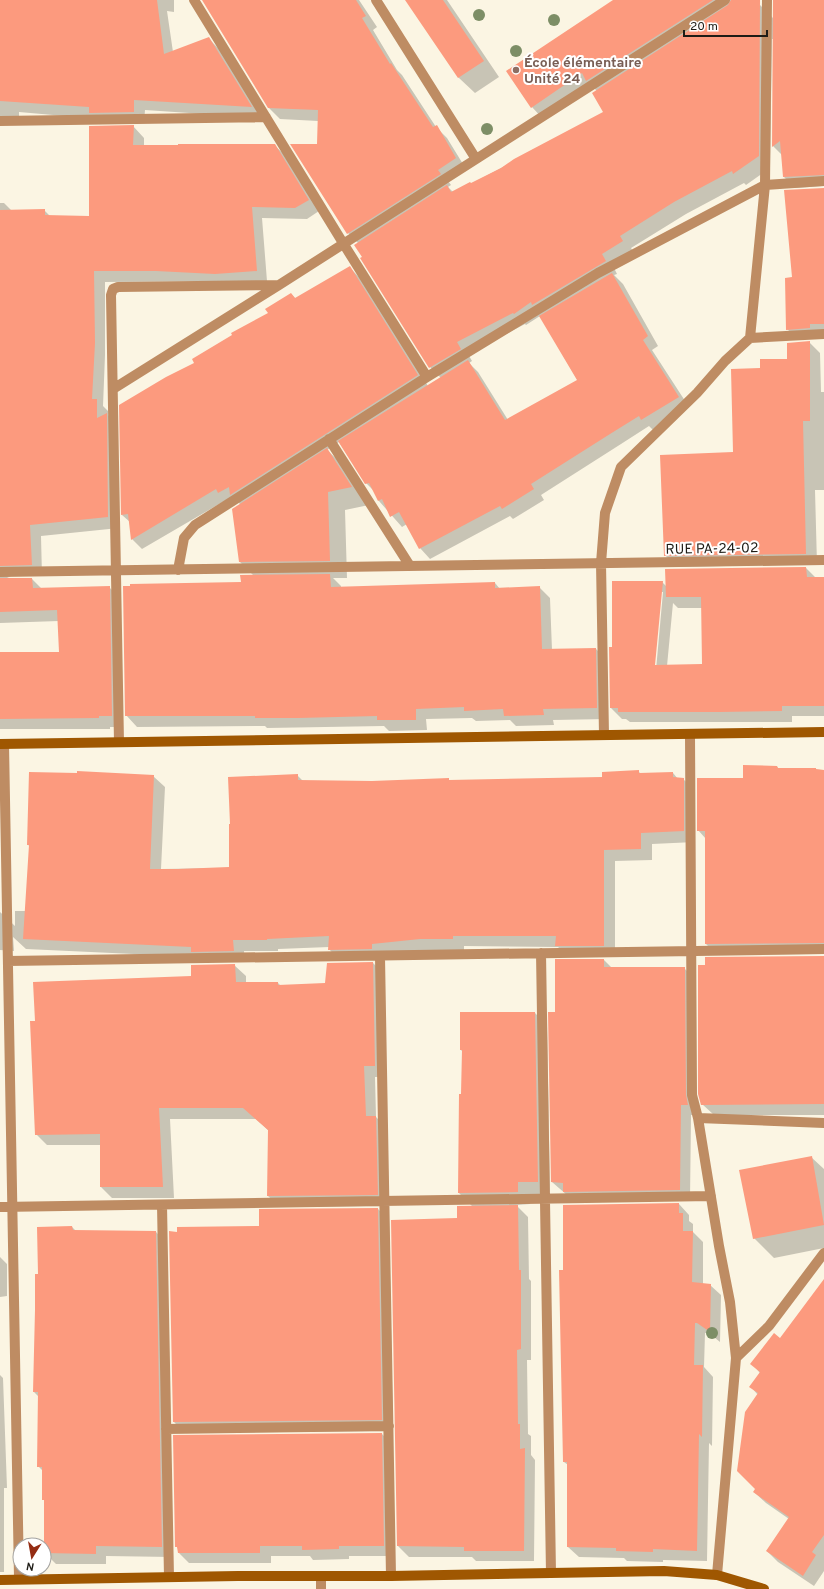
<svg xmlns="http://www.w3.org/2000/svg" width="824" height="1589" viewBox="0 0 824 1589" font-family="Overpass,sans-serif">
	<rect width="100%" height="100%" fill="#fbf5e3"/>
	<path fill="#0003" fill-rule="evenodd" d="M0 0H174V12L167 11 173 52 209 39 220 50 262 118 145 110 144 123 19 112V124H0Z
		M203 0H359L377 27 373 30 397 70 402 75 436 127 447 138 466 169 448 181 451 185 448 187 453 192 471 184 604 113 597 91 592 86 543 119 532 107 614 0H738L747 13 760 5 774 19V0H824V186L795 188 784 177 783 156 773 146 774 39H772L770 168 746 185 744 183 686 214 631 248 634 253 613 266 617 274 614 275 623 284 658 346 652 350 689 407 653 430 649 426 621 444 541 495 544 500 513 519 510 516 430 559 420 548 407 524 402 527 379 501 374 491 366 483 339 442 327 450 345 467 369 505 345 510 347 578H333L341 586V588L495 583 500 589 539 587 550 598 552 650 596 649 607 660 608 719 553 720 554 725 516 726 510 720 476 721 472 718 426 719 427 730 389 731 384 726 267 728 265 726 137 727 126 715 242 583 254 576 240 562 241 505 235 499 226 500 142 549 132 539 130 522 122 515 196 363 269 314 291 294 296 299 350 268 360 278 428 386 441 378 430 367 361 258 363 257 358 243 348 233 318 145V121L280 119 269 108ZM540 316 578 381 508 420 478 372 469 363 472 361 468 354 525 324 526 325Z
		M407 0H447L499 77 475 93 459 78Z
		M133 126 144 138V146L274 145 286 156 319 211 307 219 262 218 267 281 105 282V355L103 406 108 411V415L117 425 119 528 41 536 42 576H11L5 579H32L42 589 109 587 120 598 123 727H110V729H0V653L61 654 59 621 0 623V203H4L12 211 44 210 50 216 90 217Z
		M824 189V335L799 340 787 329 793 278Z
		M809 342 820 353 821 392H824V490H815L817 564 676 567 665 555 734 453 761 369 788 359Z
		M806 568 816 578H824V716H792V722H630L626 719H622L611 708 613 648 662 582 666 586ZM661 592H663L656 670 654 669ZM673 603 678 608H702L703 665 667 666Z
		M777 767 779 769 824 770V954L717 955 706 944V839L698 830 744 779Z
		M639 772 641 774 673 773 678 779H683L695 790V842L652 844V860L615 861V957H568L558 947 464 946V950L340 961 329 949V947L278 949V951H244L245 962 198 957 26 949 13 937 14 951 0 950V912L15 926V911H26L30 846 28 845 30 773 153 776 165 787 161 869 230 868 297 775 303 781 372 782 448 779 450 781 603 778Z
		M824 957V1115H714L702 1104Z
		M604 960 612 968H684L695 979 696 1106 698 1115H691L690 1200 575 1202 552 1182 556 1013Z
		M373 963 384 974 386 1077H375L376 1117 387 1128 389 1206 280 1207 268 1196 269 1131 256 1119H170L174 1198H112L101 1187V1145H47L36 1134V1022L234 965 246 976V983H278L281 986 326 984 328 964Z
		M461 1013H535L547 1025 550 1194H529L530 1204 516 1205 528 1217 529 1279 531 1281V1360H527L528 1434 531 1436V1455L535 1460 534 1561H476L472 1557H409L398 1546 458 1219 473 1207 459 1193 460 1095H462L463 1052 460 1049Z
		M811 1157 824 1169V1248L774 1258 754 1238Z
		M679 1204 689 1215V1221L693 1224V1232L703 1242V1284L710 1285 721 1295 720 1342 709 1333H705L704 1367 713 1377 712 1446 709 1443 707 1561 663 1560V1562L627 1561 624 1558 579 1557 568 1547V1465L564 1462V1271Z
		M378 1209 389 1220 393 1431 185 1433 174 1422 260 1227Z
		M72 1227 76 1231 156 1232 166 1243 172 1557 106 1556V1564H56L45 1553V1501L43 1499V1471L38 1466 39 1397 34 1392 40 1275Z
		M0 1257 7 1264V1296L0 1297Z
		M824 1283V1571L814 1586 778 1562 767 1551 789 1519 766 1503 754 1492 757 1489 758 1395 751 1387 760 1373 752 1364 780 1339Z
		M0 1375 3 1378 7 1488H4V1572H0Z
		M382 1434 392 1444 394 1556H349V1559L313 1560 310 1556H271V1563H189L179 1553V1549L176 1546Z"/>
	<path fill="#fc9a7e" d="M0 0H157L164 54 209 37 252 107 134 100V112L89 113V107L0 101Z
		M202 0H356L366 16 362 18 390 64 391 63 433 127 437 125 456 158 438 170 441 174 347 234 290 144H317L318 110 268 108Z
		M405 0H443L484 61 458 78Z
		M613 0H713L586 81 582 73 531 108 506 71Z
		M731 0H760L759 156 733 174 732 171 674 202 620 236 623 241 602 254 606 261 532 305 531 302 514 314 513 313 457 342 461 349 429 368 360 258 362 257 354 245 447 185 451 192 470 182 471 183 501 168 514 159 603 112 592 93 728 5Z
		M773 0H824V175L783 177 780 141 772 147Z
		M134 125 133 145H178V144H275L309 200 295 208 252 207 257 271 215 274 156 271H94L95 343 92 399H97V418L107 413 108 517 30 525 32 565 0 566V210L45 209V215L89 216V126Z
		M824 188V324H810V328L786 330 785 278 792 277 784 190Z
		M350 266 418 375 230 495 229 487 218 493 216 489 131 540 128 514 121 515 119 405 166 377 194 363 192 359 232 335 231 333 268 313 265 309 291 293 295 298Z
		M612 273 648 336 643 340 679 397 641 420 639 416 610 434 531 484 534 489 502 509 500 506 419 549 399 512 390 517 382 499 378 501 369 483 365 484 338 441 468 360 505 420 577 380 539 316Z
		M810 341V421H803L806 554 664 556 660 455 733 452 731 369 760 368V359H787V343Z
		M327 448 352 487 328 492 330 561 239 562 232 509Z
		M806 567 807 577H824V706H782V711L719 712H618V708H610L609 647H612V581H663L655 665 702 664 701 597H666L665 569Z
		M330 574 331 587 495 582V588L540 586 542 649 596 648 597 708 543 709 544 715 504 716 503 709 464 711V707L416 709V720H377V716L298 718H255V716H125L123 586H130V584L241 582 240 575Z
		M0 578H32L33 588 110 586 112 716H99V718L0 719V652H59L57 610 0 612Z
		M743 765 777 766 778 768H816V769L824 770V943L705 944V831H697V778H743Z
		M639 770V773L673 772V777L684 778V831L641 833V849L604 850V946H555L556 936H453V939H420L372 944V949L328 950 329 936 267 939V940H233L234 951 191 952V947L23 939 29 845H27L29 772 77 773V771L154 775 150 869H178L229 867V824H230L228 777 298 774V780L372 781 449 778V780L602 777V772Z
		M824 956V1104L701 1105 698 1094V965H705V957Z
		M555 959H604V967H685L686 1095 688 1105H681L680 1190 563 1192V1183L551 1182 548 1012H555Z
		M373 962 375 1066H364L366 1116H376L378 1195 267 1196 268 1130 243 1108H159L163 1187H100V1134L35 1135 30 1021H35L33 982 191 976V965L235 964 236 982H278V985L325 983 327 963Z
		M460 1012H535L538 1182H518V1192L458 1193 459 1094H461L462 1050H460Z
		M812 1156 824 1225 753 1239 739 1170Z
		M679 1203V1213H683V1231H693L692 1282 711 1284 710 1332 697 1323H695L694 1365H703L702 1437 699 1434 697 1551 653 1549V1552L616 1551V1548L567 1547V1462H563L559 1270H563V1205Z
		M518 1205 519 1270H521V1349L517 1350 518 1424H520V1449L525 1448 524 1551H464V1547L397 1546 391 1220 457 1218V1206Z
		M378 1208 382 1420 173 1422 169 1231 177 1232V1227L259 1226V1209Z
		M72 1226 73 1230 156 1231 162 1547 96 1546V1554L44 1553V1500H42V1467H37L38 1392H33L35 1310V1274H38L37 1227Z
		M824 1279V1535L812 1552 816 1555 803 1576 766 1551 789 1517 753 1492 755 1489 737 1471 745 1412 758 1393 749 1387 760 1372 750 1364 774 1333 780 1338Z
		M382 1433 384 1546H339V1549L302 1550V1546H260V1553H178L177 1547H175L173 1435Z"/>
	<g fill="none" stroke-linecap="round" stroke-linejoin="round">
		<path stroke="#be8c63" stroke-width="10" d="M194 0 343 243 427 377
			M376 0 476 159
			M0 121 266 117
			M750 338 765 185 767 0
			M113 389 279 285 725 0
			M329 439 410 566
			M178 570 184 538 195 525 427 377 598 273 765 185 824 181
			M0 572 824 560
			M690 734 692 1095 698 1118 719 1246 730 1302 736 1358 717 1575
			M604 735 601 563 605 513 621 467 697 393 725 361 750 338 824 334
			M119 742 111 295 113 289 118 287 279 285
			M4 744 19 1578
			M541 953 551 1573
			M380 957 391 1576
			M8 961 824 949
			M698 1118 824 1123
			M162 1205 169 1577
			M0 1207 711 1196
			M736 1358 769 1326 824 1253
			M166 1429 389 1426
			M321 1577V1589"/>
		<path stroke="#9f5701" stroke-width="10" d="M0 744 824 732
			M0 1580 238 1576H391L664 1571 717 1575 764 1589"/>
	</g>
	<g fill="#7d8e66">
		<circle cx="479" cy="15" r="6"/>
		<circle cx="554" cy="20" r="6"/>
		<circle cx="516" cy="51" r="6"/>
		<circle cx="487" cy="129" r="6"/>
		<circle cx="712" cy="1333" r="6"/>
	</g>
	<circle fill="#8d6e63" stroke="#fff" stroke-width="1.5" cx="516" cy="70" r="4"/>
	<g text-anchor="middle" stroke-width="4" stroke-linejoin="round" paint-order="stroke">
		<g font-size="14" font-weight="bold" fill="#785e54" stroke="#fff" text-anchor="start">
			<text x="524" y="67">École élémentaire<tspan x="524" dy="16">Unité 24</tspan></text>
		</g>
		<g font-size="14" fill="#1e1c16" stroke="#fff">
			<text transform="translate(712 548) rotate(-1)" y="5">RUE PA-24-02</text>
		</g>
	</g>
	<g transform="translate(32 1557) rotate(191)"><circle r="19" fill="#ffffff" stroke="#a5a4a2"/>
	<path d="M0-3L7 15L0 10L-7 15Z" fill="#942c13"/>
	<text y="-6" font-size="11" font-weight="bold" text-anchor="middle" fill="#1e1c16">N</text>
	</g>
	<path d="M684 30v6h83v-6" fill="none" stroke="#1e1c16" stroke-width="2"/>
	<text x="690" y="30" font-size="12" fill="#1e1c16" stroke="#ffffff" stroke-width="3" paint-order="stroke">20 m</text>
</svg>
